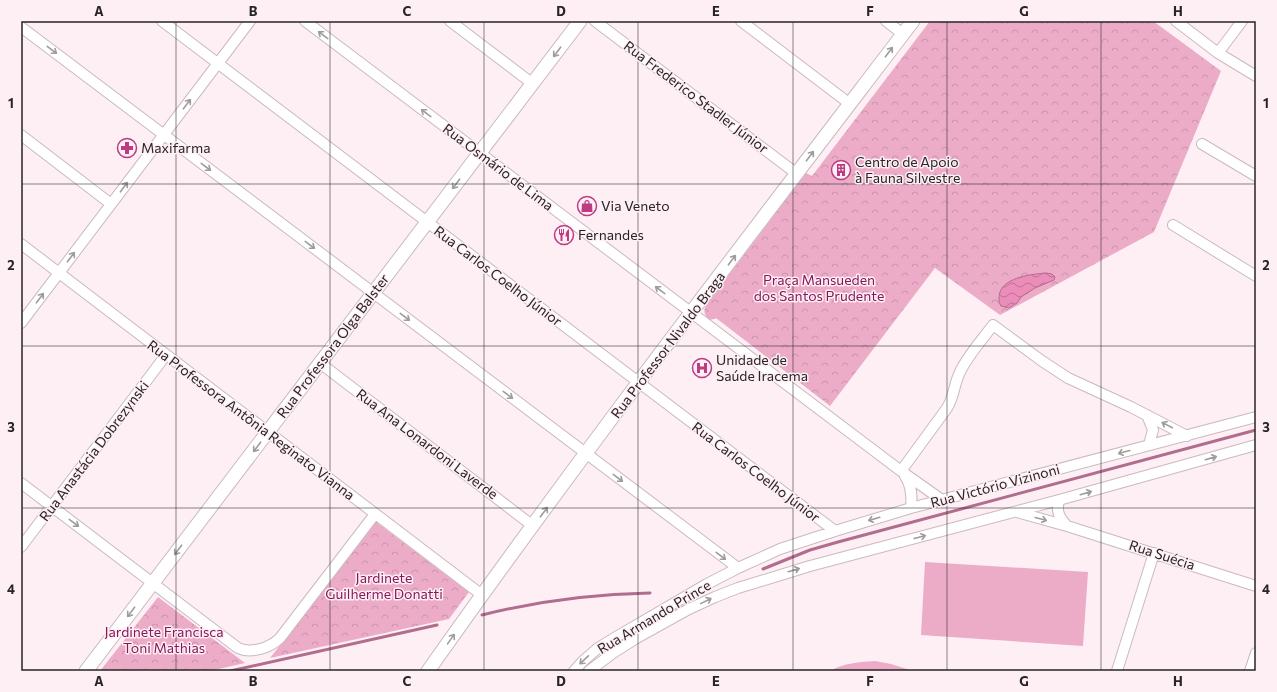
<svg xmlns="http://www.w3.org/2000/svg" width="1277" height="692" viewBox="0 0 1277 692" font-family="Commissioner,sans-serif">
	<defs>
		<pattern id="park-crowns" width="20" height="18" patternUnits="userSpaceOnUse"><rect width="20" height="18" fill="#ecacc8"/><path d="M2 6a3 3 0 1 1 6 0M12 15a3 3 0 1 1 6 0" fill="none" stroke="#ca94ac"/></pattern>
		<pattern id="water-waves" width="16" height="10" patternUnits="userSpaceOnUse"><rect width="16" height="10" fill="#eb8cb9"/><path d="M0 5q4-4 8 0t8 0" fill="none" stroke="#be7296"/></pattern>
	</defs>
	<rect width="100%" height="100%" fill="#feeff5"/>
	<path fill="#ecacc8" d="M925 562 1088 572 1083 646 921 635Z
		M875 661 891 664 913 671H830C844 663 859 662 875 661Z"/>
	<path fill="url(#park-crowns)" d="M930 21H1153L1221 71 1154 232 1000 315 935 268 830 406 716 318 710 320C704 316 703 311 706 305L806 173 812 176Z
		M376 522 469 592 449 619 270 658Z
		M158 597 245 663 210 671H100Z"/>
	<path fill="url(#water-waves)" stroke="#b16d8d" d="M1046 273 1052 274 1055 277 1054 280 1035 288 1021 297 1017 303 1009 308 1001 306 999 302C999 298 999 295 1000 292 1005 277 1033 274 1046 273Z"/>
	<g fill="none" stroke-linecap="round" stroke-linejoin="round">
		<path stroke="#b16d8d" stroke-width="3" d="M763 569 810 550 838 542 1256 430
			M482 615C538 601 592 594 650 593
			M230 671 437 625"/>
		<defs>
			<path id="minor" d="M162 21 835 531
				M305 21 901 471 942 500
				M450 21 533 84
				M595 21 797 174
				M741 21 850 104
				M886 21 903 34
				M1176 21 1218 53 1256 76
				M21 27 738 568
				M1218 53 1242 21
				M21 135 111 204
				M1202 144 1256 176
				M1173 225 1256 276
				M21 244 482 595
				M21 323 250 21
				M320 363 533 526
				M1147 415 1153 430 1149 445
				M901 471 947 408C954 397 954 384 960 372 968 355 982 340 993 325L1042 361 1068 378 1131 407 1187 436
				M905 476C912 486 912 497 911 508
				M21 483 238 648C251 654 270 648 280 638L375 514
				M1059 500C1056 512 1059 517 1067 526
				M1017 512 1067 526 1256 586
				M21 547 166 355
				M574 671 583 661 598 648 616 637 707 584 738 568 780 549 835 531 911 508 1256 417
				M589 671 613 653 635 639 689 609 715 597 738 588 810 566 1059 500 1256 445
				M1117 671 1154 553
				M1250 671 1256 653"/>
			<path id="major" d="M86 671 580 21
				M428 671C584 450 749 236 913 21"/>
		</defs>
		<use href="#minor" stroke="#c9bac0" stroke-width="12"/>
		<use href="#major" stroke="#c9bac0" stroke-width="15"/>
		<use href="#minor" stroke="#fff" stroke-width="10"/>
		<use href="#major" stroke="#fff" stroke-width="13"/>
	</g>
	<defs><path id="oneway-shaft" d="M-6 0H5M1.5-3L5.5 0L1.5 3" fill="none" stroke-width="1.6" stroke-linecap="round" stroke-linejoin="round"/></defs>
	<g stroke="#9f9c9d">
		<use href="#oneway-shaft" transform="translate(323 35) rotate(-143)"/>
		<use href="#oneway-shaft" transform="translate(52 50) rotate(37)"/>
		<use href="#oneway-shaft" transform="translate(557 52) rotate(127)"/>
		<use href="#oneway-shaft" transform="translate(889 52) rotate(-53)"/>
		<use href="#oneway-shaft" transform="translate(187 104) rotate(-53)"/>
		<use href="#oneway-shaft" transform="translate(426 113) rotate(-143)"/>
		<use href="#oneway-shaft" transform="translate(810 156) rotate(-53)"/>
		<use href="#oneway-shaft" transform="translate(206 167) rotate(37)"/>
		<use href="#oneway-shaft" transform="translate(456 184) rotate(127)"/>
		<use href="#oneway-shaft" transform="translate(124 187) rotate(-53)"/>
		<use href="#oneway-shaft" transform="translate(310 245) rotate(37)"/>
		<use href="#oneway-shaft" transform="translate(71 257) rotate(-53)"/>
		<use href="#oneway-shaft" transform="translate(732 260) rotate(-53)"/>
		<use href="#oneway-shaft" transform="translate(660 290) rotate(-143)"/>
		<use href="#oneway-shaft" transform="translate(40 298) rotate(-53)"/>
		<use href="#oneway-shaft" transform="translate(405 317) rotate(37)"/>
		<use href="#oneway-shaft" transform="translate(508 395) rotate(37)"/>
		<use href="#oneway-shaft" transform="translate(1167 425) rotate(-152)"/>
		<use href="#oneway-shaft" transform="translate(257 447) rotate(127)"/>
		<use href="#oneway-shaft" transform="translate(1124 452) rotate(165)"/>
		<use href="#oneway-shaft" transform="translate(1211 458) rotate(-16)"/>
		<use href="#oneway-shaft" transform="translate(618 478) rotate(37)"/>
		<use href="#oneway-shaft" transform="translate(1086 493) rotate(-16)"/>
		<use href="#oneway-shaft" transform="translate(544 512) rotate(-53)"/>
		<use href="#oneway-shaft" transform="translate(874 519) rotate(164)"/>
		<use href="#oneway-shaft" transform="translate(1041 519) rotate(15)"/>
		<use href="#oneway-shaft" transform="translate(74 523) rotate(37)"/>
		<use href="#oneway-shaft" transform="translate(920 537) rotate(-15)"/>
		<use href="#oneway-shaft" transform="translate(178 550) rotate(127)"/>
		<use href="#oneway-shaft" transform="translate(721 556) rotate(37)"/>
		<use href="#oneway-shaft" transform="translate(794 570) rotate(-16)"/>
		<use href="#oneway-shaft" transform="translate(706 601) rotate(-26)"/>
		<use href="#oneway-shaft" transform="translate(131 612) rotate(127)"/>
		<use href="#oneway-shaft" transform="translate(451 639) rotate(-55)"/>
		<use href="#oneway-shaft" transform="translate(584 660) rotate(137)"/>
	</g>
	<path fill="none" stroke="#292426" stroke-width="1" stroke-opacity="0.55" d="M176 21V671M330 21V671M484 21V671M638 21V671M793 21V671M947 21V671M1101 21V671M21 184H1256M21 346H1256M21 508H1256"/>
	<defs>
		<symbol id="pharmacy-ring" viewBox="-11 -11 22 22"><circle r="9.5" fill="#feeff5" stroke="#bd3b83" stroke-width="1.5"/><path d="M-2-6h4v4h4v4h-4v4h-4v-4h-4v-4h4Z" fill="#bd3b83"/></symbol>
		<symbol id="building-ring" viewBox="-11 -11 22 22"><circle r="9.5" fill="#feeff5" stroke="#bd3b83" stroke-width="1.5"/><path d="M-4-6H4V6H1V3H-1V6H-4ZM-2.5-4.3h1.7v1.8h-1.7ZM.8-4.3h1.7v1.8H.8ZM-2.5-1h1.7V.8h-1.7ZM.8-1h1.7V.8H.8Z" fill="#bd3b83"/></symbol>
		<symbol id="shop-ring" viewBox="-11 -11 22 22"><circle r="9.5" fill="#feeff5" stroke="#bd3b83" stroke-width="1.5"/><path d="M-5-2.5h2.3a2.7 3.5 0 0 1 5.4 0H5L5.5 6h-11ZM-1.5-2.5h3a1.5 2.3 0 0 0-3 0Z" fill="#bd3b83"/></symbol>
		<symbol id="restaurant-ring" viewBox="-11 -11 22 22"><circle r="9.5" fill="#feeff5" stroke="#bd3b83" stroke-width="1.5"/><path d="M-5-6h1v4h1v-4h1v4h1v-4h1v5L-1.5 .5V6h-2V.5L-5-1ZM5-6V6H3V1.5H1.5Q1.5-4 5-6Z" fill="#bd3b83"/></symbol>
		<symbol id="hospital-ring" viewBox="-11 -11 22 22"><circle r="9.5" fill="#feeff5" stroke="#bd3b83" stroke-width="1.5"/><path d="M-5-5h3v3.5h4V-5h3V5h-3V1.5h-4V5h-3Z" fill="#bd3b83"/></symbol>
	</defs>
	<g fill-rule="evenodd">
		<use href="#pharmacy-ring" x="116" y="137" width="22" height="22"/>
		<use href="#building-ring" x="830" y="159" width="22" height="22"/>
		<use href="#shop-ring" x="576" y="195" width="22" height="22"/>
		<use href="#restaurant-ring" x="553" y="224" width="22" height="22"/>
		<use href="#hospital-ring" x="691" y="357" width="22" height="22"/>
	</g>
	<g text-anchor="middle" stroke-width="3" stroke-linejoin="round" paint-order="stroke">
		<g font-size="14" fill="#292426" stroke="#feeff5">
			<text transform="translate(696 97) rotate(37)" y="5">Rua Frederico Stadler Júnior</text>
			<text transform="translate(498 167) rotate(37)" y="5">Rua Osmário de Lima</text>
			<text transform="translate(498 276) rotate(37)" y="5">Rua Carlos Coelho Júnior</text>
			<text transform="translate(668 345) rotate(-53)" y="5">Rua Professor Nivaldo Braga</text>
			<text transform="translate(333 346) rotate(-53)" y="5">Rua Professora Olga Balster</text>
			<text transform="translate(251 420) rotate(37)" y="5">Rua Professora Antônia Reginato Vianna</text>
			<text transform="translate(427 444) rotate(37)" y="5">Rua Ana Lonardoni Laverde</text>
			<text transform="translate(94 451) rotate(-53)" y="5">Rua Anastácia Dobrezynski</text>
			<text transform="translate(756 472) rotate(37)" y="5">Rua Carlos Coelho Júnior</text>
			<text transform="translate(995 486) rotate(-15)" y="5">Rua Victório Vizinoni</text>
			<text transform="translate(1162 555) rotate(18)" y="5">Rua Suécia</text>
			<text transform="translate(654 617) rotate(-31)" y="5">Rua Armando Prince</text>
		</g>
		<g font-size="14" fill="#292426" stroke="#feeff5" text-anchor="start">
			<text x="141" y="153">Maxifarma</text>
			<text x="855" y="167">Centro de Apoio<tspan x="855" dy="16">à Fauna Silvestre</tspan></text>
			<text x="601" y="211">Via Veneto</text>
			<text x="578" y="240">Fernandes</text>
			<text x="716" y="365">Unidade de<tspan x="716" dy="16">Saúde Iracema</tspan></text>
		</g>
		<g font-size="14" fill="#871859" stroke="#feeff5">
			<text x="819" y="285">Praça Mansueden<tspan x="819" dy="16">dos Santos Prudente</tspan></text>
			<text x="384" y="583">Jardinete<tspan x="384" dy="16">Guilherme Donatti</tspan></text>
			<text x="164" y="637">Jardinete Francisca<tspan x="164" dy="16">Toni Mathias</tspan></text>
		</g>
	</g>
	<rect width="1277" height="692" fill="none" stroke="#feeff5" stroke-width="44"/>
	<rect x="22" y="22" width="1233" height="648" fill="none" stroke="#292426" stroke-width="1.5"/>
	<g font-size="13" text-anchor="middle" font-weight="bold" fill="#292426">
		<text x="99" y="16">A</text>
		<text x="253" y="16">B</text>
		<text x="407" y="16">C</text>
		<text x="561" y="16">D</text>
		<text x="716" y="16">E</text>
		<text x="870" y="16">F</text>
		<text x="1024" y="16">G</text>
		<text x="1178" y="16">H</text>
		<text x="11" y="108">1</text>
		<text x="1266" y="108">1</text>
		<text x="11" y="270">2</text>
		<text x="1266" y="270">2</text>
		<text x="11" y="432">3</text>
		<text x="1266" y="432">3</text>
		<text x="11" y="594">4</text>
		<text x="1266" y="594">4</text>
		<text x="99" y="686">A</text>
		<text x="253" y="686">B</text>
		<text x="407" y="686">C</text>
		<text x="561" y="686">D</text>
		<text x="716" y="686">E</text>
		<text x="870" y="686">F</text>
		<text x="1024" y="686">G</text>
		<text x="1178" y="686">H</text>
	</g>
</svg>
